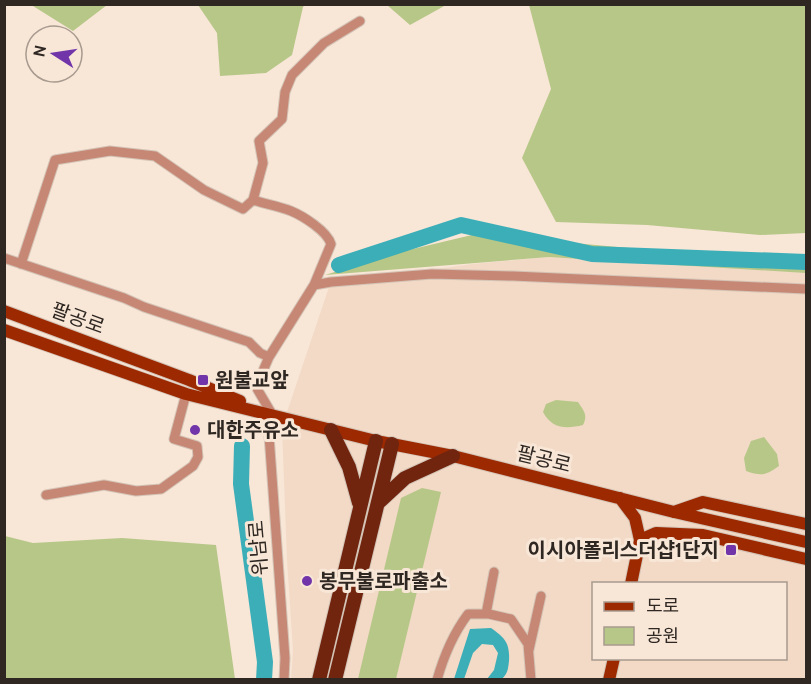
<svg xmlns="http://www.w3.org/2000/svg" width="811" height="684" viewBox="0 0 811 684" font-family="Cabin,'Noto Sans KR',sans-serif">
	<rect width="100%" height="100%" fill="#f8e6d7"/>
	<path fill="#f2dac6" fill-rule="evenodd" d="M549 257 806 269V679H291L293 651 287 559 282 427 330 284 472 264ZM594 584H786V658H594Z"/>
	<path fill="#b7c788" d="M32 5V4L107 5 73 31 33 6Z
		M198 5H305L303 7 292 55 266 73 220 76 217 33Z
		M387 5H446L410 25Z
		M529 5H806V233L760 235 647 225 556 222 522 158 551 89Z
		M476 234 749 259 806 257V273L549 257 325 275 392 254Z
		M556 400 578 402C584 411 588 415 583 425 566 429 552 429 543 412L546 404Z
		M764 437 777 454 779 466C765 476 761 476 746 471L744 458 751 441Z
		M422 488 441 492 396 679H358L401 498Z
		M5 536 33 543 122 538 216 545 235 679H5Z"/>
	<path fill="#3caeb8" d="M491 628C505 638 510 643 509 661 508 669 508 673 502 679H487L494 670 498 653 493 645 482 644 473 653 464 679H454L470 629Z"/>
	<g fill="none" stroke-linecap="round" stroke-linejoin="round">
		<path stroke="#3caeb8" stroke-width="16" d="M339 265 461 225 592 254 806 262
			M242 446 241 484 265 662 264 680"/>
		<defs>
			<path id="minor" d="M4 258 124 298 144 307 249 342 260 353 269 357
				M21 264 55 160 110 151 155 156 204 190 243 209 253 200
				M314 285 331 244C327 231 303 216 291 211 279 206 265 204 253 200L263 163 259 141 282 119 285 92 292 75 324 43 360 21
				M46 495 104 485 136 491 161 489 193 466 198 457 197 446 174 439 186 394
				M486 614 494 572
				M529 650 541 596
				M284 680 285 658 269 435 272 414 256 387 269 357 314 285 331 282 432 274 513 276 806 289
				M437 680C444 655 453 634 468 614H489L511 619 528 644 531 680"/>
			<path id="major" d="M4 311 189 380 240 401
				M4 330 186 394 376 441 453 456 674 512 806 542
				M620 498 635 518 640 540 631 584
				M674 512 703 502 806 524
				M640 540 656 533 703 535 806 559
				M609 680 614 658"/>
			<path id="highway" d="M331 430 349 467 359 503
				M378 503 405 478 453 456
				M319 680 376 441
				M335 680 392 444"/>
		</defs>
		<use href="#minor" stroke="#d4c4b6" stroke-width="11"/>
		<use href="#major" stroke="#d4c4b6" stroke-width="14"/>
		<use href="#highway" stroke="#d4c4b6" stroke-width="16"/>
		<use href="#minor" stroke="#c78775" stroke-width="9"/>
		<use href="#major" stroke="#9d2900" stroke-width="12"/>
		<use href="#highway" stroke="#71250f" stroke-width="14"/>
	</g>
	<g fill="#7134a9" stroke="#f8e6d7" stroke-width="2">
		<rect x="197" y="374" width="12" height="12" rx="3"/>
		<circle cx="195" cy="430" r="6"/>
		<rect x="725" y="544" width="12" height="12" rx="3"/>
		<circle cx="307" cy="581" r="6"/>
	</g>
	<g text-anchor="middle" stroke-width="6" stroke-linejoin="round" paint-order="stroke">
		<g font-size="20" fill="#2e2722" stroke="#f8e6d7">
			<text transform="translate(78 318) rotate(20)" y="7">팔공로</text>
			<text transform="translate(544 459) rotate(14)" y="7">팔공로</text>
			<text transform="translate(258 548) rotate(-95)" y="7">위남로</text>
		</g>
		<g font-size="20" font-weight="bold" fill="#2e2722" stroke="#f8e6d7" text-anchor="start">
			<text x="215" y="387">원불교앞</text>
			<text x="207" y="437">대한주유소</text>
			<text x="719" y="557" text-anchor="end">이시아폴리스더샵1단지</text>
			<text x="319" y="588">봉무불로파출소</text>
		</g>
	</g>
	<rect width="811" height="684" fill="none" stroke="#2e2722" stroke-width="12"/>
	<rect x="592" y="582" width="195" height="78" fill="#f8e6d7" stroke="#a79a8f" stroke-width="1.5"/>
	<rect x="604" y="602" width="30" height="9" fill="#9d2900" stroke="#a79a8f" stroke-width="1.5"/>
	<text x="646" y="612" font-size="18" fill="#2e2722">도로</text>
	<rect x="604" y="627" width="30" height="18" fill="#b7c788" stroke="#a79a8f" stroke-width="1.5"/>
	<text x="646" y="642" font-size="18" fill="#2e2722">공원</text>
	<g transform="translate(54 54) rotate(282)"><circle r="28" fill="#f8e6d7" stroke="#a79a8f" stroke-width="1.5"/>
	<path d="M0-4.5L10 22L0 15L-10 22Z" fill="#7134a9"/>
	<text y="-9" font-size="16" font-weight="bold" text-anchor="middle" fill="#2e2722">N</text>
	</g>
</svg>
